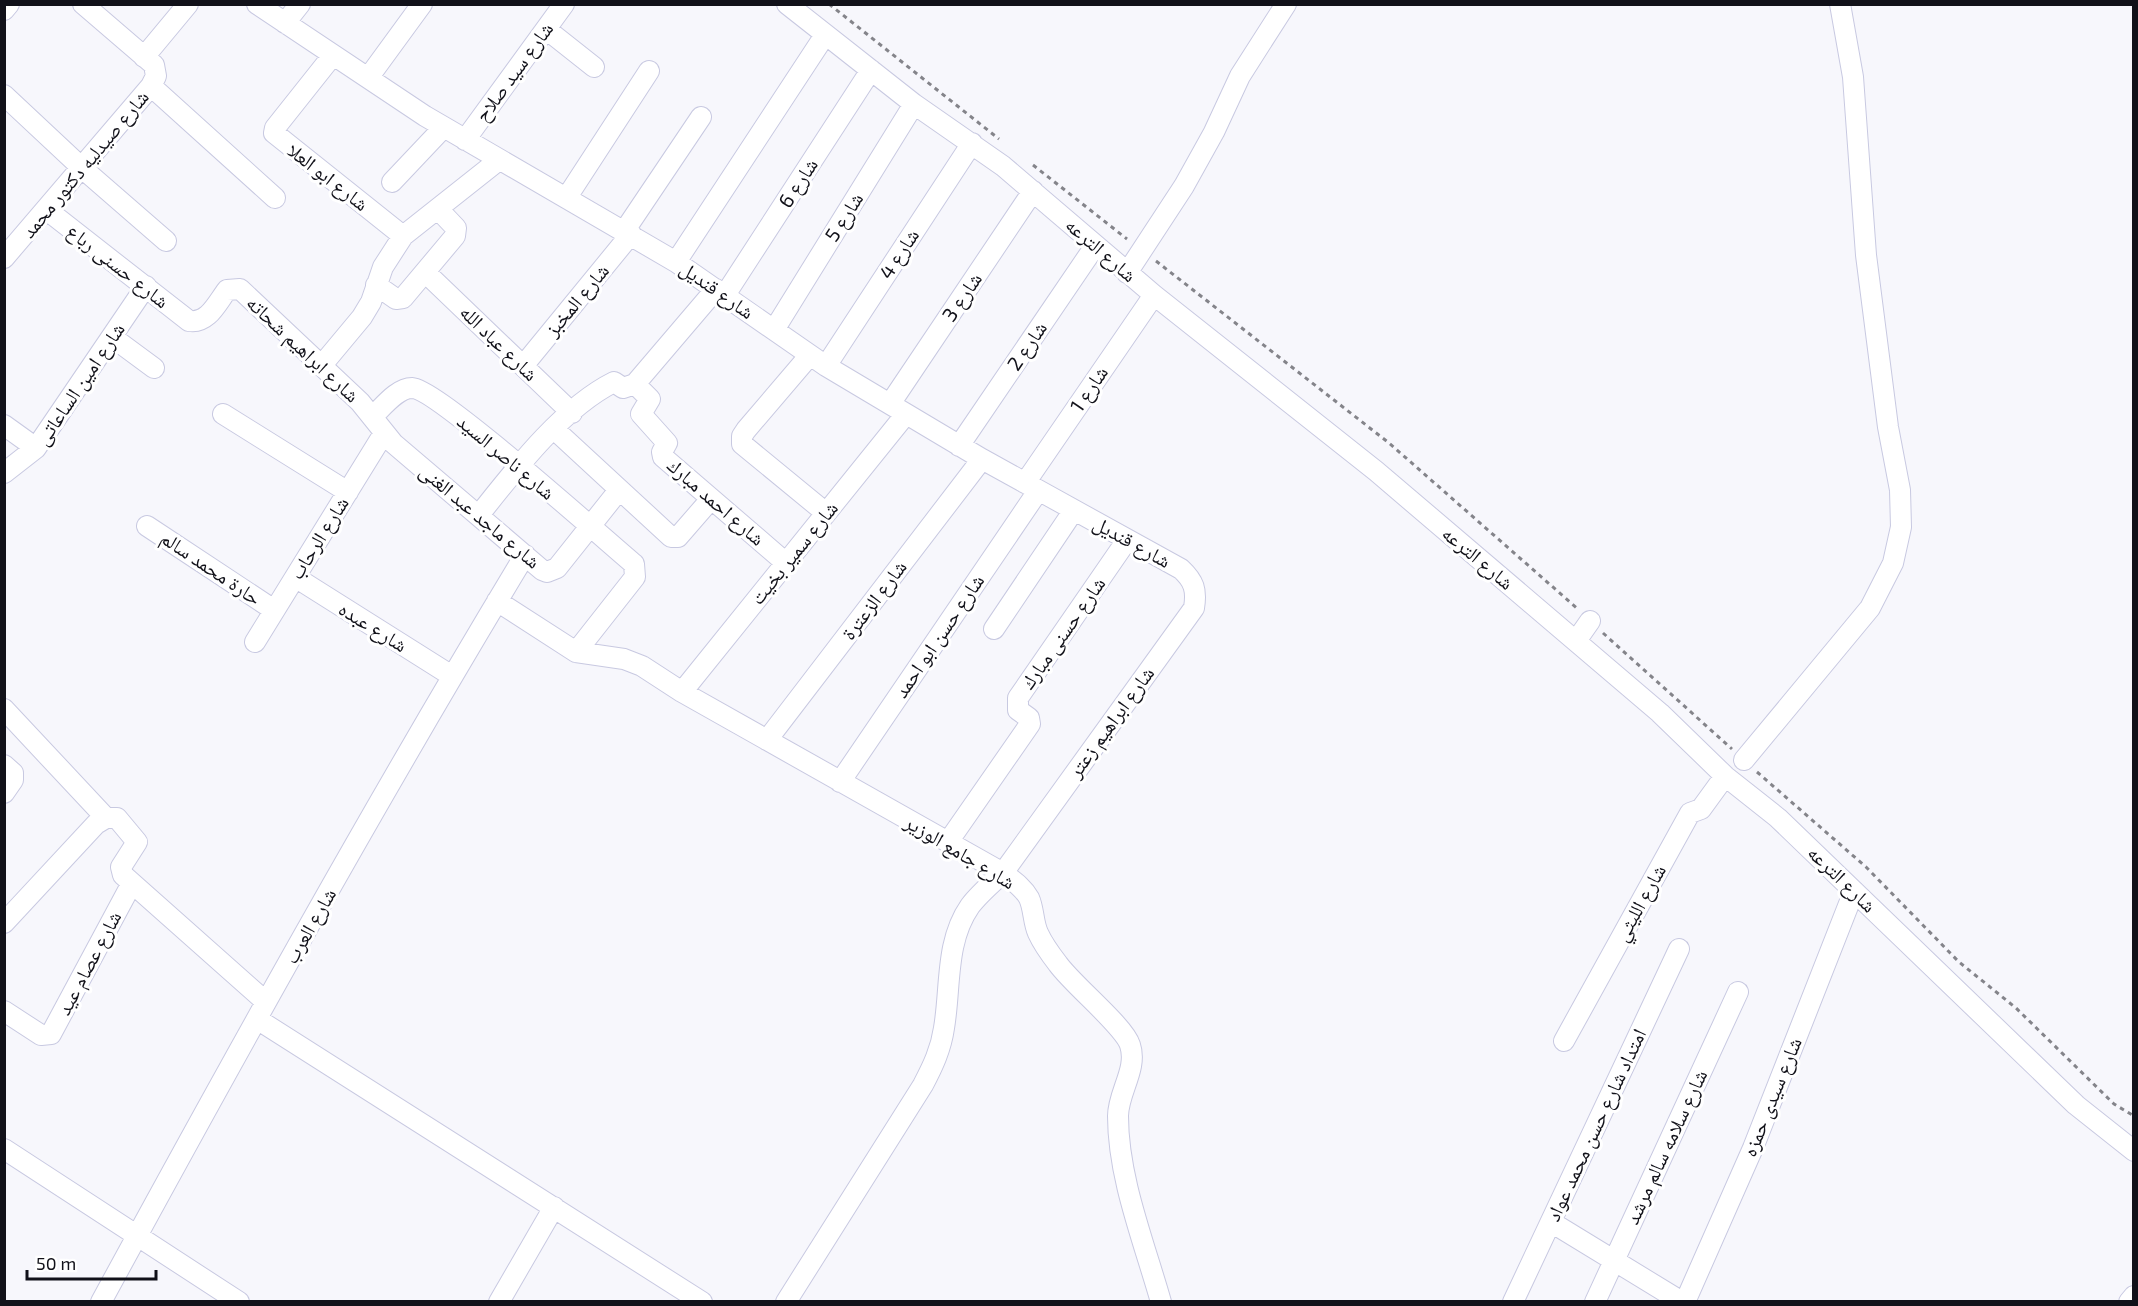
<svg xmlns="http://www.w3.org/2000/svg" width="2138" height="1306" viewBox="0 0 2138 1306" font-family="'Exo 2','Noto Naskh Arabic',sans-serif">
	<rect width="100%" height="100%" fill="#f7f7fc"/>
	<g fill="none" stroke-linecap="round" stroke-linejoin="round">
		<defs>
			<path id="minor" d="M257 4 425 116 676 262 826 366 982 459 1181 569C1194 581 1197 590 1194 608L1003 873C992 883 979 894 970 906 945 942 951 987 944 1028 941 1049 933 1066 923 1085L786 1302
				M787 4 914 104 1003 166 1154 295 1376 471 1660 713 1725 776 1778 818 2076 1105 2134 1151
				M4 10 9 4
				M285 23 300 4
				M546 29 594 67
				M333 55 275 128 274 133 403 236
				M144 57 188 4
				M368 78 422 4
				M151 86 275 198
				M4 95 82 168 166 241
				M465 140 564 4
				M392 182 444 127
				M567 197 649 71
				M47 210 189 321C208 324 217 303 227 290L240 289 360 402 393 443 542 570 547 572 557 568 619 490
				M625 230 701 117
				M4 258 151 86 156 76 154 65 83 4
				M676 262 825 35
				M425 272 572 413
				M1127 273 1184 186 1214 132 1240 76 1286 4
				M376 285 396 299 403 298 455 236 456 228 438 209
				M725 295 871 70
				M774 330 914 104
				M112 337 154 368
				M810 355 746 430 742 436V444L826 513
				M322 365 362 317 371 302 383 267 403 236 499 160
				M523 366 631 234
				M826 366 972 143
				M635 384 716 289
				M890 404 1033 191
				M223 414 348 492
				M372 417C383 407 397 388 412 388 437 389 603 538 634 564L635 577 576 652
				M4 425 36 448
				M554 429 671 537H678L711 499
				M959 446 1095 246
				M4 473 36 448 146 286
				M1025 483 1154 295
				M479 515C514 471 562 408 614 382L623 388 635 384 650 399 641 414 667 443 662 452 663 457 786 563
				M147 526 274 610
				M295 577 452 676
				M497 601 576 652 624 659 642 666 682 692 1003 873C1012 880 1023 887 1029 898 1034 909 1033 922 1038 933 1043 944 1051 955 1058 964 1073 985 1124 1026 1130 1045 1138 1069 1118 1092 1118 1116 1118 1178 1144 1242 1161 1302
				M994 629 1074 510
				M1576 641 1590 621
				M255 642 384 433
				M682 692 906 414
				M4 709 106 818
				M767 740 982 459
				M1744 760 1870 608 1893 563 1901 527 1900 490 1888 427 1866 255 1853 77 1840 4
				M4 765 13 773V780L4 793
				M840 782 1038 491
				M948 842 1030 724 1029 718 1018 710V698L1127 540
				M4 923 96 824 106 818H117L137 842 121 867 123 875 266 1002
				M4 1011 41 1035 51 1034 132 883
				M257 1019 702 1302
				M1564 1041 1690 813 1701 809 1725 776
				M4 1149 239 1302
				M1551 1222 1682 1302
				M101 1302C238 1050 377 800 525 555
				M499 1302 554 1207
				M1513 1302 1679 949
				M1595 1302 1738 992
				M1685 1302 1753 1148 1854 891
				M2129 1302 2134 1296"/>
		</defs>
		<use href="#minor" stroke="#c8c9e1" stroke-width="22"/>
		<path stroke="#84848a" stroke-width="3" stroke-dasharray="4.5 4.5" stroke-linecap="butt" d="M829 4 999 139
			M1033 165 1127 239
			M1156 261 1389 443 1579 610
			M1603 633 1732 749
			M1757 772 1866 867 1959 962 2016 1008 2114 1104 2134 1116"/>
		<use href="#minor" stroke="#fff" stroke-width="20"/>
	</g>
	<g text-anchor="middle" stroke-width="6" stroke-linejoin="round" paint-order="stroke">
		<g font-size="20" fill="#111119" stroke="#fff">
			<text transform="translate(514 72) rotate(-54)" y="7">شارع سيد صلاح</text>
			<text transform="translate(85 164) rotate(-50)" y="7">شارع صيدليه دكتور محمد</text>
			<text transform="translate(328 177) rotate(38)" y="7">شارع ابو العلا</text>
			<text transform="translate(798 183) rotate(-57)" y="7">شارع 6</text>
			<text transform="translate(844 217) rotate(-58)" y="7">شارع 5</text>
			<text transform="translate(1101 250) rotate(41)" y="7">شارع الترعه</text>
			<text transform="translate(899 254) rotate(-57)" y="7">شارع 4</text>
			<text transform="translate(118 266) rotate(38)" y="7">شارع حسنى رباع</text>
			<text transform="translate(717 290) rotate(35)" y="7">شارع قنديل</text>
			<text transform="translate(962 297) rotate(-56)" y="7">شارع 3</text>
			<text transform="translate(577 300) rotate(-50)" y="7">شارع المخبز</text>
			<text transform="translate(499 343) rotate(44)" y="7">شارع عباد الله</text>
			<text transform="translate(1027 346) rotate(-56)" y="7">شارع 2</text>
			<text transform="translate(303 349) rotate(43)" y="7">شارع ابراهيم شحاته</text>
			<text transform="translate(80 384) rotate(-56)" y="7">شارع امين الساعاتى</text>
			<text transform="translate(1089 389) rotate(-56)" y="7">شارع 1</text>
			<text transform="translate(506 457) rotate(40)" y="7">شارع ناصر السيد</text>
			<text transform="translate(716 502) rotate(41)" y="7">شارع احمد مبارك</text>
			<text transform="translate(480 516) rotate(40)" y="7">شارع ماجد عبد الغنى</text>
			<text transform="translate(319 538) rotate(-58)" y="7">شارع الرحاب</text>
			<text transform="translate(1132 542) rotate(29)" y="7">شارع قنديل</text>
			<text transform="translate(794 553) rotate(-51)" y="7">شارع سمير بخيت</text>
			<text transform="translate(1478 558) rotate(40)" y="7">شارع الترعه</text>
			<text transform="translate(211 568) rotate(34)" y="7">حارة محمد سالم</text>
			<text transform="translate(874 600) rotate(-53)" y="7">شارع الزعترة</text>
			<text transform="translate(373 627) rotate(32)" y="7">شارع عبده</text>
			<text transform="translate(1063 633) rotate(-55)" y="7">شارع حسنى مبارك</text>
			<text transform="translate(939 636) rotate(-56)" y="7">شارع حسن ابو احمد</text>
			<text transform="translate(1111 722) rotate(-54)" y="7">شارع ابراهيم زعتر</text>
			<text transform="translate(960 852) rotate(31)" y="7">شارع جامع الوزير</text>
			<text transform="translate(1842 879) rotate(44)" y="7">شارع الترعه</text>
			<text transform="translate(1640 903) rotate(-61)" y="7">شارع الليثي</text>
			<text transform="translate(310 926) rotate(-60)" y="7">شارع العرب</text>
			<text transform="translate(89 963) rotate(-62)" y="7">شارع عصام عيد</text>
			<text transform="translate(1772 1097) rotate(-68)" y="7">شارع سيدى حمزه</text>
			<text transform="translate(1596 1125) rotate(-65)" y="7">امتداد شارع حسن محمد عواد</text>
			<text transform="translate(1666 1147) rotate(-65)" y="7">شارع سلامه سالم مرشد</text>
		</g>
	</g>
	<rect width="2138" height="1306" fill="none" stroke="#111119" stroke-width="12"/>
	<path d="M27 1270v9h129v-9" fill="none" stroke="#111119" stroke-width="3"/>
	<text x="36" y="1270" font-size="18" fill="#111119" stroke="#ffffff" stroke-width="4.5" paint-order="stroke">50 m</text>
</svg>
